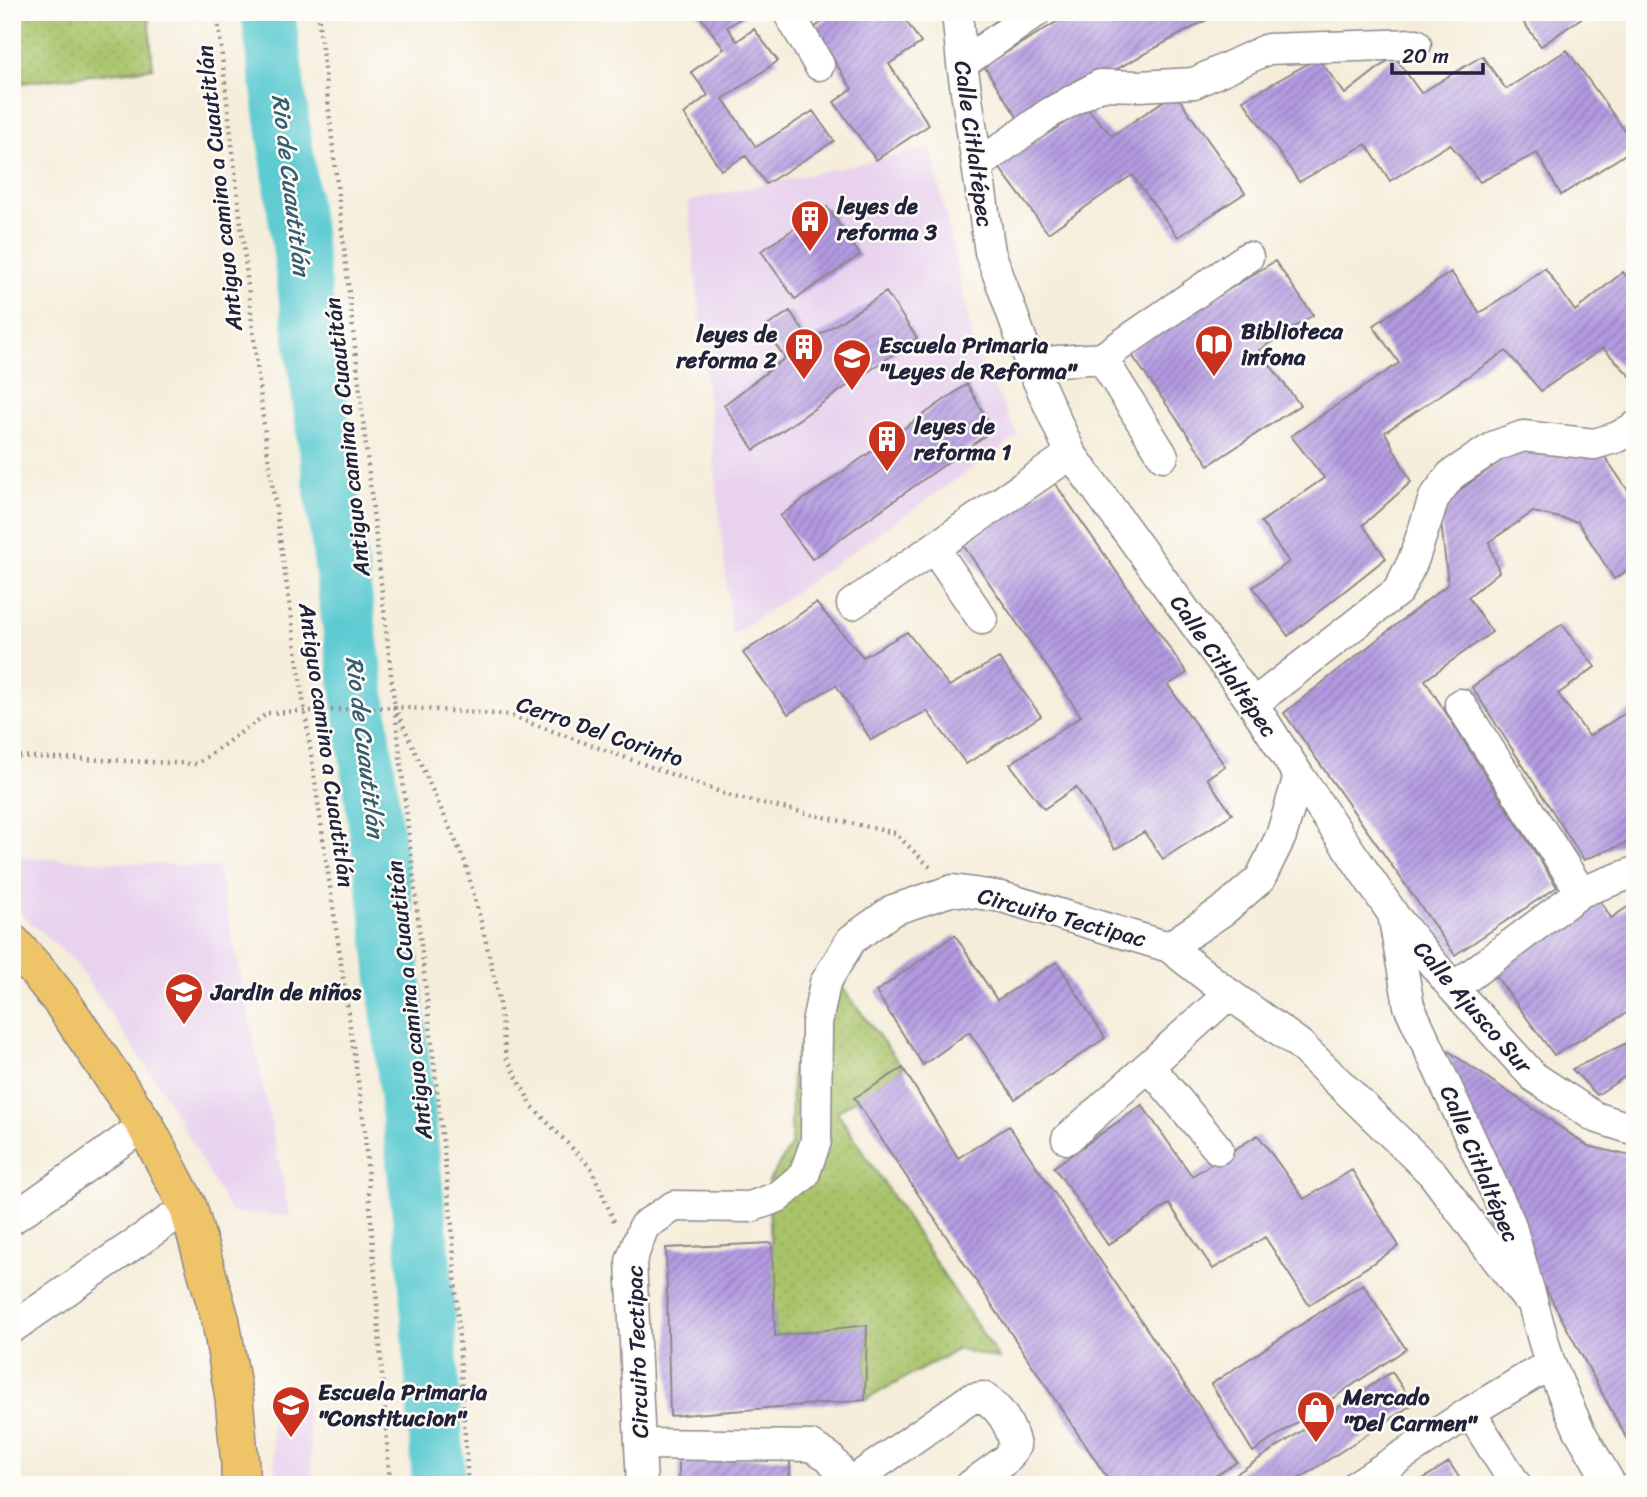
<svg xmlns="http://www.w3.org/2000/svg" width="1647" height="1497" viewBox="0 0 1647 1497" font-family="Sriracha,sans-serif">
	<defs>
		<pattern id="park-dots" width="8" height="8" patternUnits="userSpaceOnUse" patternTransform="scale(1.75)"><rect width="8" height="8" fill="#a8c369"/><path d="M2 2h.1M6 6h.1" fill="none" stroke="#90a75c" stroke-width="1.8" stroke-linecap="round"/></pattern>
		<pattern id="building-hatch" width="6" height="6" patternUnits="userSpaceOnUse" patternTransform="scale(1.75)"><rect width="6" height="6" fill="#b39ae1"/><path d="M-1 1l2-2M0 6l6-6M5 7l2-2" fill="none" stroke="#917db8"/></pattern>
	</defs>
	<rect width="100%" height="100%" fill="#fdfcf7"/>
	<filter id="ink" filterUnits="userSpaceOnUse"><feTurbulence type="fractalNoise" baseFrequency=".0143" numOctaves="2"/><feDisplacementMap in="SourceGraphic" scale="14" xChannelSelector="R" yChannelSelector="G"/><feConvolveMatrix kernelMatrix="1 2 1 2 8 2 1 2 1" color-interpolation-filters="sRGB"/></filter>
	<filter id="wash" filterUnits="userSpaceOnUse"><feTurbulence type="fractalNoise" baseFrequency=".00686" numOctaves="4" result="noise"/><feDisplacementMap in="SourceGraphic" scale="28" xChannelSelector="R" yChannelSelector="G"/><feGaussianBlur stdDeviation="1.57" result="paint"/><feColorMatrix in="noise" values="0 0 0 0 0 0 0 0 0 0 0 0 0 0 0 0 0 1.4 0 .05"/><feComposite in="paint" operator="in"/></filter>
	<g filter="url(#wash)">
		<rect width="100%" height="100%" fill="#f5edda"/>
		<path fill="#e8d2ee" d="M931 148 975 348 1018 436 732 636 688 201Z
			M12 857 218 867 290 1216 231 1213 162 1090 74 961 12 906Z
			M305 1388 313 1485H277L267 1393Z"/>
		<path fill="url(#park-dots)" stroke="#657252" stroke-width="2" d="M12 12H148L153 68 12 84Z
			M827 967 903 1068 837 1112 999 1359 958 1349 865 1400 867 1326 775 1336 768 1182 791 1146 792 1069Z"/>
		<g fill="none" stroke-linecap="round" stroke-linejoin="round">
			<path stroke="#5dcbd2" stroke-width="54" d="M268 12 388 921 425 1273 439 1485"/>
		</g>
		<g id="blocks">
			<path fill="url(#building-hatch)" d="M697 12H751L727 27 737 41 754 29 778 61 723 99 756 147 813 111 834 141 766 184 746 156 721 170 684 114 708 95 691 72 724 49Z
				M836 12H900L921 43 889 64 929 125 876 160 834 102 852 89 814 28Z
				M1073 12H1221L1020 122 984 66Z
				M1516 12H1590L1541 46Z
				M1567 50 1635 145V148L1561 195 1537 153 1480 182 1450 144 1390 181 1366 144 1299 182 1243 100 1318 58 1345 94 1394 56 1421 93 1482 56 1506 89Z
				M1175 93 1245 193 1178 237 1132 175 1048 233 998 166 1087 108 1112 136Z
				M827 207 860 255 795 299 761 251Z
				M1275 261 1313 315 1259 350 1300 405 1209 465 1129 351Z
				M1545 268 1575 311 1623 272 1635 287V381L1603 348 1541 391 1506 351 1385 432 1411 482 1363 525 1386 558 1288 636 1253 587 1289 562 1261 522 1324 478 1291 436 1399 363 1373 326 1451 272 1480 313Z
				M886 292 917 338 754 450 724 405 785 358 764 328 790 311 810 341Z
				M967 384 993 430 812 559 780 516Z
				M1599 448 1635 501V566L1614 579 1578 522 1533 512 1489 542 1499 572 1468 597 1492 632 1425 680 1557 887 1455 955 1284 713 1448 584 1439 505 1517 449Z
				M1054 482 1187 673 1168 685 1225 766 1207 778 1232 814 1163 859 1144 832 1115 849 1076 787 1044 809 1010 764 1081 716 963 545Z
				M816 603 863 657 907 632 949 686 999 658 1041 716 966 764 927 711 871 740 836 685 788 714 743 653Z
				M1562 624 1595 667 1558 694 1589 736 1635 707V839L1584 860 1472 687Z
				M1599 898 1611 918 1635 902V1008L1554 1055 1490 968Z
				M955 935 997 1000 1057 962 1105 1038 1015 1099 969 1032 923 1065 876 992Z
				M1635 1039V1070L1597 1095 1572 1069Z
				M1445 1049 1588 1146 1635 1157V1454L1543 1284Z
				M903 1068 958 1158 1009 1126 1237 1462 1201 1485H1112L854 1098Z
				M1142 1105 1192 1176 1258 1135 1304 1199 1352 1170 1399 1246 1309 1305 1265 1237 1213 1269 1169 1204 1108 1245 1054 1167Z
				M772 1243 775 1336 867 1325 865 1400 670 1416 666 1248Z
				M1363 1284 1406 1349 1253 1452 1211 1384Z
				M1392 1372 1413 1404 1290 1485H1219Z
				M679 1458H790V1485H679Z
				M1449 1462 1464 1485H1414Z"/>
		</g>
	</g>
	<g filter="url(#ink)">
		<use href="#blocks" fill-opacity="0" stroke="#8c888a" stroke-width="2"/>
		<g fill="none" stroke-linecap="round" stroke-linejoin="round">
			<defs>
				<path id="minor" d="M788 12 819 65
					M957 12 962 64 990 252 1030 363 1071 454 1253 704 1299 776 1393 914 1409 1006 1510 1223 1550 1364 1579 1430 1611 1485
					M962 64 1036 12
					M977 166 1048 114 1100 85 1140 86 1194 83 1268 49 1416 44
					M1102 358 1163 456
					M1030 363 1102 358 1248 257
					M934 548 982 619
					M852 604 1071 454
					M1253 704 1398 591 1413 561 1434 498 1451 475 1495 446 1523 436 1594 444 1618 437 1635 427
					M1460 704 1581 892
					M1395 917 1453 988 1534 1077 1595 1117 1635 1130
					M1169 947 1224 910 1260 879 1281 836 1299 776
					M1453 988 1581 892 1635 872
					M1149 1066 1218 1149
					M1067 1139 1229 994
					M12 1219 145 1125
					M12 1328 188 1207
					M1470 1412 1516 1485
					M641 1444 811 1446 829 1457 851 1485
					M850 1483 970 1399 983 1397C1000 1408 1011 1426 1015 1446L1008 1458 971 1485
					M642 1485 631 1261 644 1226 674 1206 750 1207 778 1197 804 1175 816 1141 817 1023 825 983 851 940 893 910 953 890 1002 897 1169 947 1229 994 1299 1044 1433 1174 1524 1295
					M1357 1485 1470 1412 1550 1364"/>
				<path id="major" d="M12 943 39 973 62 1002 145 1125 188 1207 221 1322 234 1398 240 1465V1485"/>
			</defs>
			<use href="#minor" stroke="#8c888a" stroke-width="33"/>
			<use href="#major" stroke="#8c888a" stroke-width="40"/>
			<path stroke="#8c888a" stroke-width="4.5" stroke-dasharray="2 5" stroke-linecap="butt" d="M217 12 264 427 364 1123 390 1485
				M318 12 452 1226 468 1485
				M12 756 197 764 268 713
				M614 1221 591 1168 532 1106 506 1057 497 988 481 922 465 862 395 707 508 715 734 797 895 833 930 867"/>
			<use href="#minor" stroke="#fff" stroke-width="30"/>
			<use href="#major" stroke="#efc469" stroke-width="37"/>
			<path stroke="#8c888a" stroke-width="4.5" stroke-dasharray="2 5" stroke-linecap="butt" d="M268 713 395 707"/>
		</g>
	</g>
	<defs>
		<symbol id="building-pin" viewBox="-11 -11 22 30"><path d="M0 17L-7.5 6A9.5 9.5 0 1 1 7.5 6Z" fill="#c8321e" stroke="#fdfcf7"/><path d="M-4-6H4V6H1V3H-1V6H-4ZM-2.5-4.3h1.7v1.8h-1.7ZM.8-4.3h1.7v1.8H.8ZM-2.5-1h1.7V.8h-1.7ZM.8-1h1.7V.8H.8Z" fill="#fff"/></symbol>
		<symbol id="library-pin" viewBox="-11 -11 22 30"><path d="M0 17L-7.5 6A9.5 9.5 0 1 1 7.5 6Z" fill="#c8321e" stroke="#fdfcf7"/><path d="M-6-4Q-3-5.5-.7-3.5V5Q-3 3-6 4ZM6-4Q3-5.5 .7-3.5V5Q3 3 6 4Z" fill="#fff"/></symbol>
		<symbol id="school-pin" viewBox="-11 -11 22 30"><path d="M0 17L-7.5 6A9.5 9.5 0 1 1 7.5 6Z" fill="#c8321e" stroke="#fdfcf7"/><path d="M0-5L7-2L0 1L-7-2ZM-4 1L0 2.5L4 1V4Q0 6-4 4Z" fill="#fff"/></symbol>
		<symbol id="shop-pin" viewBox="-11 -11 22 30"><path d="M0 17L-7.5 6A9.5 9.5 0 1 1 7.5 6Z" fill="#c8321e" stroke="#fdfcf7"/><path d="M-5-2.5h2.3a2.7 3.5 0 0 1 5.4 0H5L5.5 6h-11ZM-1.5-2.5h3a1.5 2.3 0 0 0-3 0Z" fill="#fff"/></symbol>
	</defs>
	<g fill-rule="evenodd">
		<use href="#building-pin" x="788" y="197" width="44" height="60"/>
		<use href="#library-pin" x="1192" y="322" width="44" height="60"/>
		<use href="#building-pin" x="782" y="325" width="44" height="60"/>
		<use href="#school-pin" x="830" y="336" width="44" height="60"/>
		<use href="#building-pin" x="865" y="417" width="44" height="60"/>
		<use href="#school-pin" x="162" y="970" width="44" height="60"/>
		<use href="#school-pin" x="269" y="1383" width="44" height="60"/>
		<use href="#shop-pin" x="1294" y="1388" width="44" height="60"/>
	</g>
	<g text-anchor="middle" stroke-width="5" stroke-linejoin="round" paint-order="stroke">
		<g font-size="23" fill="#22223b" stroke="#fdfcf7">
			<text transform="translate(974 144) rotate(82)" y="8">Calle Citlaltépec</text>
			<text transform="translate(219 188) rotate(-96)" y="8">Antiguo camino a Cuautitlán</text>
			<text transform="translate(347 437) rotate(-96)" y="8">Antiguo camina a Cuautitán</text>
			<text transform="translate(1224 666) rotate(55)" y="8">Calle Citlaltépec</text>
			<text transform="translate(600 731) rotate(19)" y="8">Cerro Del Corinto</text>
			<text transform="translate(327 745) rotate(82)" y="8">Antiguo camino a Cuautitlán</text>
			<text transform="translate(1062 917) rotate(15)" y="8">Circuito Tectipac</text>
			<text transform="translate(409 1000) rotate(-96)" y="8">Antiguo camina a Cuautitán</text>
			<text transform="translate(1473 1007) rotate(49)" y="8">Calle Ajusco Sur</text>
			<text transform="translate(1480 1164) rotate(67)" y="8">Calle Citlaltépec</text>
			<text transform="translate(637 1352) rotate(-92)" y="8">Circuito Tectipac</text>
		</g>
		<g font-size="23" font-weight="bold" fill="#22223b" stroke="#fdfcf7" text-anchor="start">
			<text x="837" y="214">leyes de<tspan x="837" dy="26">reforma 3</tspan></text>
			<text x="1241" y="339">Biblioteca<tspan x="1241" dy="26">infona</tspan></text>
			<text x="777" y="342" text-anchor="end">leyes de<tspan x="777" dy="26">reforma 2</tspan></text>
			<text x="879" y="353">Escuela Primaria<tspan x="879" dy="26">"Leyes de Reforma"</tspan></text>
			<text x="914" y="434">leyes de<tspan x="914" dy="26">reforma 1</tspan></text>
			<text x="211" y="1000">Jardin de niños</text>
			<text x="318" y="1400">Escuela Primaria<tspan x="318" dy="26">"Constitucion"</tspan></text>
			<text x="1343" y="1405">Mercado<tspan x="1343" dy="26">"Del Carmen"</tspan></text>
		</g>
		<g font-size="24" font-style="italic" fill="#375d70" stroke="#fdfcf7">
			<text transform="translate(291 185) rotate(83)" y="8">Rio de Cuautitlán</text>
			<text transform="translate(365 747) rotate(83)" y="8">Rio de Cuautitlán</text>
		</g>
	</g>
	<rect width="1647" height="1497" fill="none" stroke="#fdfcf7" stroke-width="42"/>
	<path d="M1392 63v10h91v-10" fill="none" stroke="#22223b" stroke-width="3.5"/>
	<text x="1402" y="63" font-size="21" fill="#22223b" stroke="#fdfcf7" stroke-width="5" paint-order="stroke">20 m</text>
</svg>
